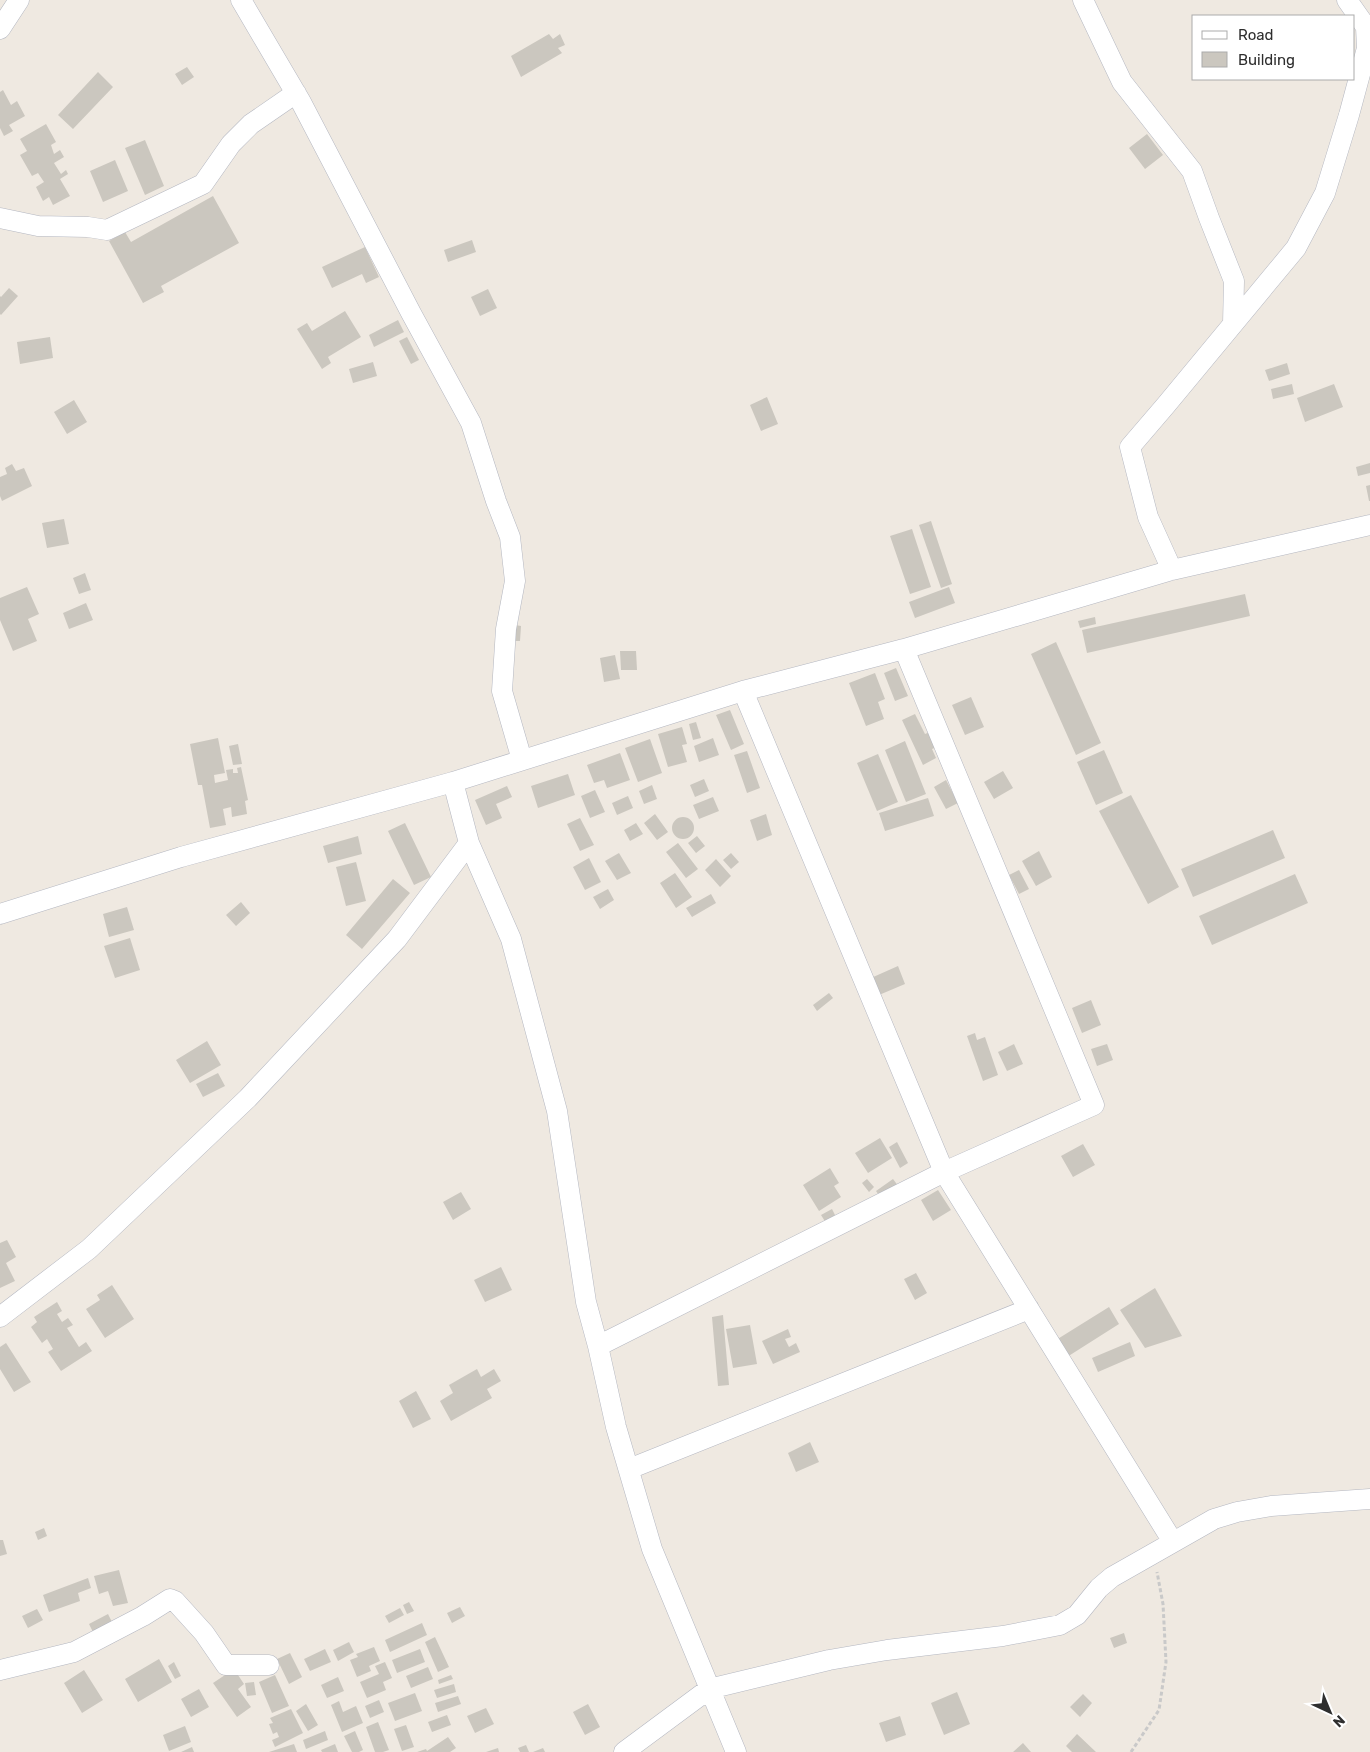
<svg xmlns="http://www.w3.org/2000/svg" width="1370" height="1752" viewBox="0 0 1370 1752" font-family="Rubik,sans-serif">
	<rect width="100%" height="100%" fill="#efe9e1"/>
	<path fill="#cbc7bf" d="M549 34 553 39 560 34 565 45 558 48 562 53 521 77 511 56Z
		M187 67 194 77 182 85 175 74Z
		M98 72 113 87 73 129 58 115Z
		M3 90 11 105 17 101 25 116 9 125 13 131 4 136 0 128V92Z
		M46 124 56 142 51 145 54 154 60 150 64 157 54 163 61 174 66 170 68 174 60 179 70 196 53 205 49 197 43 201 36 187 44 182 38 173 32 176 20 155 27 151 20 139Z
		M1147 134 1163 155 1145 169 1129 148Z
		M145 140 164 186 145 195 125 148Z
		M115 160 128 191 103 202 90 171Z
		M213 196 239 243 161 286 164 292 143 303 109 241 125 232 131 242Z
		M472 240 476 252 448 262 444 250Z
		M365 247 379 277 366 283 362 274 332 288 322 267Z
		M9 288 18 296 1 315 0 314V296L1 297Z
		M488 289 497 308 480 316 471 297Z
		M345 311 361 337 328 357 331 363 322 369 297 329 307 323 312 331Z
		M398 320 404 332 374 347 369 335Z
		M50 337 53 358 20 364 17 342Z
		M407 337 419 360 411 364 399 341Z
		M373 362 377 376 353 383 349 369Z
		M1287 363 1290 374 1269 381 1265 370Z
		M1292 384 1294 394 1273 399 1271 389Z
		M1334 384 1343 407 1305 422 1297 398Z
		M767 397 778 424 761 431 750 405Z
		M74 400 87 422 67 434 54 412Z
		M1370 463V473L1358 476 1356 467Z
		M12 464 16 471 24 468 32 486 2 501 0 496V477L7 474 5 468Z
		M1370 485V501H1369L1366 486Z
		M64 519 69 544 47 548 42 523Z
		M931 521 952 584 941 588 919 525Z
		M912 529 931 587 910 594 890 536Z
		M85 573 91 590 79 594 73 578Z
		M27 587 39 614 28 619 37 641 13 651 0 620V598Z
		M949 587 955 603 915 618 909 602Z
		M1245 594 1250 616 1087 653 1082 630Z
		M86 603 93 620 69 629 63 613Z
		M1095 617 1096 624 1080 628 1078 621Z
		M515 625 521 626 520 641H513Z
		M1056 642 1101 743 1076 755 1031 654Z
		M620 651H636L637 670H621Z
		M615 655 620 679 604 682 600 658Z
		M896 668 908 696 895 701 884 673Z
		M875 673 885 699 878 702 884 719 866 726 849 683Z
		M971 697 984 727 965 735 952 705Z
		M730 710 744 744 731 750 716 715Z
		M915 714 925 734 930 732 937 747 932 749 936 758 923 765 902 720Z
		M696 722 701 738 693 740 689 724Z
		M682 727 687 744 682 745 687 762 668 767 658 734Z
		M218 738 225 773 214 775 215 783 228 780 226 770 233 769V773H238L237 768 241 767 248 800 245 801 247 814 232 817 231 807 223 809 226 825 210 828 202 785H198L190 744Z
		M713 738 719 755 699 762 694 746Z
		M650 739 662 773 638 782 625 748Z
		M905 741 926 794 906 802 885 750Z
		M238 744 242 764 233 765 229 746Z
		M1104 750 1123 793 1096 805 1077 762Z
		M747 751 760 788 747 793 734 755Z
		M620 753 630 780 607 788 604 780 594 783 587 765Z
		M878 754 898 802 877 811 857 763Z
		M1003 771 1013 788 994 799 984 782Z
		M568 774 575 795 538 808 531 786Z
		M704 779 709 791 695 797 690 785Z
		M946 780 958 803 946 809 934 787Z
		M652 785 657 799 644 804 639 791Z
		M507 786 512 797 496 804 502 818 486 825 475 800Z
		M595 790 605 812 590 818 581 796Z
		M1131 795 1179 887 1148 904 1099 811Z
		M628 796 633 808 617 815 612 803Z
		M713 797 719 811 699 819 693 805Z
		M928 798 934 816 885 831 879 813Z
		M655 814 668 832 657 840 644 823Z
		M766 814 772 835 757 841 750 820Z
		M672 828a11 11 0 1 1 22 0a11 11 0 1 1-22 0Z
		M580 818 594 845 580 851 567 824Z
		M405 823 431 877 414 885 388 831Z
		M636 823 643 834 630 841 624 830Z
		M1273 830 1285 858 1193 897 1181 869Z
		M358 836 362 854 328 863 323 846Z
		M697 836 705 846 696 853 688 843Z
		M678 843 698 869 686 878 666 852Z
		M1039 851 1052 877 1036 886 1022 861Z
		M619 853 631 873 617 880 605 861Z
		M731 853 739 862 731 869 723 860Z
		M589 858 601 882 585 890 573 867Z
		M716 859 731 876 720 887 705 870Z
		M356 862 366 901 346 906 336 867Z
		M1019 870 1029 889 1019 894 1009 875Z
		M675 873 692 897 676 908 660 883Z
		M1295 874 1308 903 1212 945 1199 916Z
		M393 879 410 893 362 949 346 935Z
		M608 889 614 900 600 909 593 897Z
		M711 894 716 903 692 917 686 908Z
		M241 902 250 913 236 926 226 915Z
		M127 907 134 930 109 937 103 914Z
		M130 938 140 970 115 978 104 946Z
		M898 966 905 984 879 995 871 978Z
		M829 993 833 998 817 1011 813 1005Z
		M1091 1000 1101 1025 1082 1033 1072 1008Z
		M975 1033 977 1040 985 1037 998 1075 983 1081 967 1036Z
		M207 1041 221 1065 190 1083 176 1060Z
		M1014 1044 1023 1064 1007 1071 998 1052Z
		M1107 1044 1113 1060 1097 1066 1091 1049Z
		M218 1073 225 1086 203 1097 196 1084Z
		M880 1138 892 1158 868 1173 855 1153Z
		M897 1142 908 1163 900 1168 889 1147Z
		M1083 1144 1095 1165 1073 1177 1061 1156Z
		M830 1168 839 1183 834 1186 841 1197 819 1211 803 1185Z
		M867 1179 874 1187 869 1192 862 1183Z
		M893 1179 899 1187 881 1198 876 1191Z
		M938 1190 951 1210 933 1221 921 1200Z
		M461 1192 471 1209 453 1220 443 1202Z
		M832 1209 836 1217 826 1223 821 1215Z
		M7 1240 16 1257 6 1263 15 1281 0 1288V1243Z
		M501 1267 512 1290 485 1302 474 1280Z
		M916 1273 927 1293 915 1300 904 1279Z
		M112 1285 134 1319 105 1338 86 1309 100 1300 97 1295Z
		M1155 1288 1182 1336 1145 1348 1120 1310Z
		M57 1302 62 1311 57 1314 62 1322 68 1318 73 1325 67 1328 79 1347 86 1342 92 1351 61 1371 48 1352 53 1349 47 1339 42 1343 31 1327 37 1322 34 1317Z
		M1109 1307 1119 1324 1067 1357 1056 1340Z
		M723 1315 729 1385 718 1386 712 1317Z
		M750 1325 757 1364 733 1368 726 1329Z
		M788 1329 791 1337 785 1339 789 1347 796 1343 800 1352 773 1364 762 1341Z
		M1130 1342 1135 1356 1098 1372 1092 1358Z
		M6 1343 31 1382 14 1392 0 1369V1347Z
		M477 1369 481 1377 494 1369 501 1381 487 1389 492 1398 451 1421 440 1401 453 1393 449 1385Z
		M416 1391 431 1419 413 1428 399 1401Z
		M810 1442 819 1462 796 1472 788 1453Z
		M44 1528 47 1536 38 1540 35 1532Z
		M0 1540H3L7 1554 0 1556Z
		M119 1570 128 1603 113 1606 108 1591 99 1594 94 1576Z
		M88 1578 91 1588 78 1593 80 1601 49 1612 43 1595Z
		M409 1602 414 1611 407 1614 403 1605Z
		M460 1607 465 1616 452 1623 447 1613Z
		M400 1608 404 1615 389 1623 385 1616Z
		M37 1609 43 1620 28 1628 22 1616Z
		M108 1614 113 1624 94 1634 89 1624Z
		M422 1623 427 1635 390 1652 385 1640Z
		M1124 1633 1127 1643 1114 1648 1110 1638Z
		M435 1637 449 1667 438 1672 425 1642Z
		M349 1642 354 1652 338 1661 333 1650Z
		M374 1647 380 1661 369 1666 371 1671 357 1677 350 1660 358 1657 356 1654Z
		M325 1649 331 1662 310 1671 304 1659Z
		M420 1649 425 1662 397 1673 392 1660Z
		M290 1653 302 1677 289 1684 277 1659Z
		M159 1659 172 1682 138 1702 125 1679Z
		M174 1662 181 1676 175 1679 168 1666Z
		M385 1662 392 1678 383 1682 386 1690 367 1698 360 1682 379 1674 375 1666Z
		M428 1667 433 1679 411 1688 406 1676Z
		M234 1669 244 1684 238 1689 251 1707 237 1717 213 1683Z
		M84 1670 103 1700 82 1713 64 1683Z
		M275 1675 289 1706 272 1713 259 1682Z
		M451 1675 453 1679 439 1684 438 1680Z
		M338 1677 344 1691 327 1698 321 1685Z
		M254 1682 256 1695 247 1696 245 1683Z
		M454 1684 456 1692 437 1698 434 1690Z
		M199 1689 209 1707 191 1717 181 1699Z
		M957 1692 970 1724 944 1735 931 1703Z
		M415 1693 422 1711 395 1721 388 1703Z
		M1083 1694 1092 1703 1080 1717 1070 1707Z
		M458 1696 461 1704 438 1712 435 1703Z
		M379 1700 384 1712 370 1718 365 1706Z
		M339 1701 343 1712 356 1706 363 1723 342 1732 331 1705Z
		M306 1704 318 1725 308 1731 296 1711Z
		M588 1704 600 1727 585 1735 573 1712Z
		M486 1708 494 1724 475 1733 467 1716Z
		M291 1709 303 1733 275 1747 272 1740 279 1737 277 1732 273 1734 269 1724 273 1723 270 1718Z
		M447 1715 451 1725 432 1732 428 1722Z
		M900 1716 906 1735 886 1742 879 1723Z
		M378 1722 389 1750 383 1752H375L366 1727Z
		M406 1725 414 1747 402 1751 394 1729Z
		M185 1726 191 1742 169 1751 163 1735Z
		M325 1731 328 1740 306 1749 303 1740Z
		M355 1731 363 1750 359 1752H352L344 1736Z
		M1077 1734 1096 1752H1072L1066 1746Z
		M448 1737 456 1748 450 1752H417L426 1749 427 1751Z
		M1023 1743 1031 1752H1013Z
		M294 1744 297 1752H269Z
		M335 1744 338 1752H322L321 1750Z
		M526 1745 529 1752H520L518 1748Z
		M192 1747 194 1752H181Z
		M498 1748 499 1752H486Z
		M543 1748 545 1752H533Z"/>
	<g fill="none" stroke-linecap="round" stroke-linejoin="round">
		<defs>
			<path id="street" d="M241 0 301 102 411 313 471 423 496 501 510 537 515 581 506 629 502 691 522 760
				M1083 0 1122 82 1192 171 1209 218 1234 281 1233 324
				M0 29 19 0
				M0 218 38 226 88 227 107 230 203 184 231 144 251 124 296 93
				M1172 570 1148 517 1130 447 1166 405 1296 248 1325 193 1349 115 1367 48 1366 27 1347 0
				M743 691 944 1172 1173 1542
				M453 782 469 843 511 939 557 1111 586 1302 598 1346 616 1427 652 1549 736 1752
				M0 914 181 857 453 782 743 691 904 649 1172 570 1370 525
				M0 1317 89 1249 248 1098 397 939 469 843
				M598 1346 944 1172 1094 1105 904 649
				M629 1469 1029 1309
				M0 1670 74 1652 143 1616 170 1599 175 1601 204 1633 226 1665H269
				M624 1752 709 1689 829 1660 887 1650 1003 1636 1060 1625 1077 1615 1099 1588 1112 1577 1214 1519 1237 1512 1271 1506 1370 1499"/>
		</defs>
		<use href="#street" stroke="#b4b7c1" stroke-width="21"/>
		<path stroke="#c9c9c9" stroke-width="3" stroke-dasharray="4 2.5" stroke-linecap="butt" d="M1131 1752 1159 1710 1166 1662 1163 1604 1157 1572"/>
		<use href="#street" stroke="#fff" stroke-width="20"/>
	</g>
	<rect x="1192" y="15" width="162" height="65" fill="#ffffff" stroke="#ababab"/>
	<rect x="1202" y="31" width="25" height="8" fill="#ffffff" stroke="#ababab"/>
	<text x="1238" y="40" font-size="15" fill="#2e2e2e">Road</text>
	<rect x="1202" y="52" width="25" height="15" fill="#cbc7bf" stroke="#ababab"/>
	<text x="1238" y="65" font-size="15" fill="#2e2e2e">Building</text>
	<g transform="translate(1330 1712) rotate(136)" stroke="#ffffff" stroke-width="4" paint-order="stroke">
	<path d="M0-4L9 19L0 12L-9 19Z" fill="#2e2e2e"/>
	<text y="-8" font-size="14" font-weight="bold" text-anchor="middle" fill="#2e2e2e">N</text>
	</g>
</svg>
